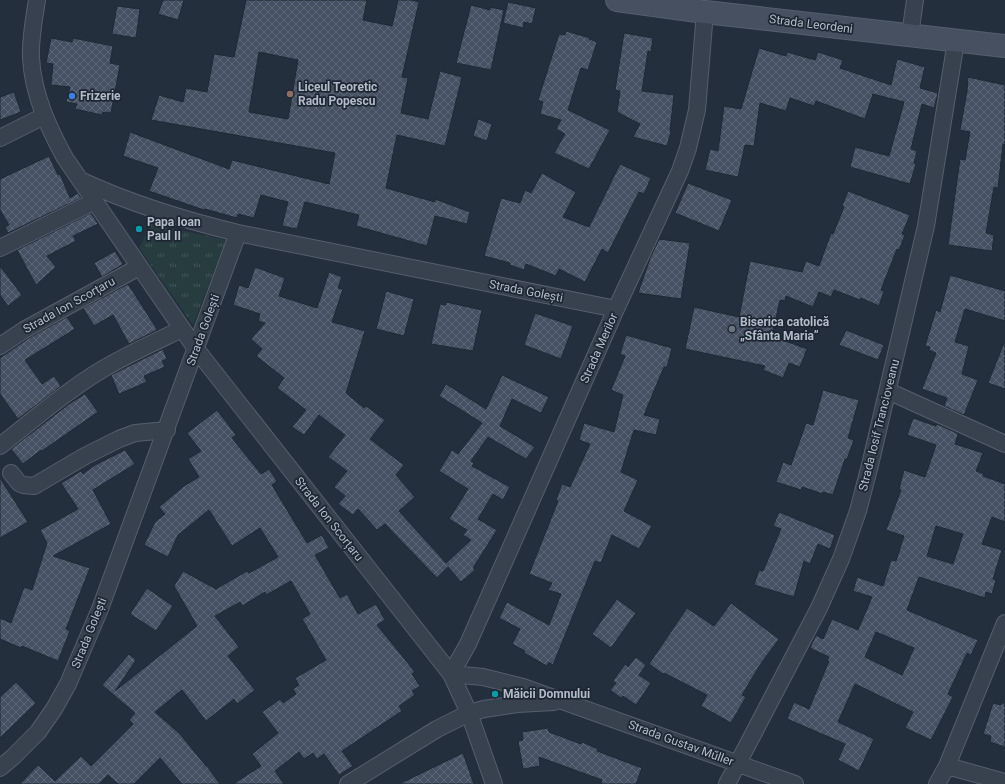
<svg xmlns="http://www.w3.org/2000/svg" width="1005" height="784" viewBox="0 0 1005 784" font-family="Roboto,sans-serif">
	<defs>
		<pattern id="park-tufts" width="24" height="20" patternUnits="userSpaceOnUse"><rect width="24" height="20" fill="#263c3f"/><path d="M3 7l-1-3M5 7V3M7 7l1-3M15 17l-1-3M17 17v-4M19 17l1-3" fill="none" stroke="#435659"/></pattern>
		<pattern id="building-cross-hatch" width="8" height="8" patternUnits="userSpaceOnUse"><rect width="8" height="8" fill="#455162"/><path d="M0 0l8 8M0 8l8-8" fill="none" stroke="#5d6877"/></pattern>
	</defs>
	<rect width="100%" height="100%" fill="#242f3e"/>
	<path fill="url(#park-tufts)" d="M151 224 226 240 193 325 139 248Z"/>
	<path fill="url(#building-cross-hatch)" stroke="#1f2835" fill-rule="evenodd" d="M163 0H184L178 20 158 14Z
		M246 0H367L363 20 392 26 398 0H411L419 2 402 77 408 78 401 113 428 119 440 71 462 77 445 146 397 135 386 188 435 202V199L470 212 467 224 435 216 427 246 356 226 359 215 305 202 297 229 282 226 288 202 261 195 254 218 238 214 237 218 205 209 204 210 149 191 158 168 123 156 130 132 229 169 232 160 329 184 335 153 151 120 159 95 183 102 186 88 207 92 214 54 234 57ZM259 52 298 60 288 119 249 112Z
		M508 2 536 8 532 24 524 22 523 28 503 23Z
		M471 5 490 10V7L504 10 491 70 456 63Z
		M117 6 140 9 136 38 112 34Z
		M566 31 590 38 589 39 597 42 588 70 581 68 568 110 610 130 589 169 554 153 565 134 556 129 561 120 540 114 543 102 538 100 559 34 565 35Z
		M624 33 653 38 651 52 648 51 642 91 674 95 670 131 671 132 667 146 633 137 640 124 617 112 620 91 615 90Z
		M51 38 72 42 73 38 113 46 110 63 120 65 111 113 103 112 102 115 75 109 77 104 66 102 70 87 51 85 53 64 46 63Z
		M759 48 786 56 787 52 815 60 818 52 843 60 840 68 891 85 897 59 925 67 920 88 938 93 934 108 922 104 911 149 917 151 914 163 916 164 910 184 850 167 855 147 889 156 904 102 873 94 865 119 816 101 814 106 790 98 786 111 760 103 754 146 745 145 738 177 705 170 710 149 718 151 724 106 741 109Z
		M968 77 1005 85V145L1003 144 998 188 994 187 986 233 994 235 992 251 948 245 960 159 965 160 970 132 960 130 967 91Z
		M14 92 21 112 0 120V97Z
		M478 119 492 124 487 141 473 136Z
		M49 156 58 175 60 174 70 198 78 193 81 198 8 233 5 227 9 225 0 210V179Z
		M620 164 651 178 644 194 639 192 608 253 602 249 585 282 559 269 556 276 526 264 524 270 510 265V263L484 256 501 198 520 203 525 190 531 193 542 173 576 192 563 217 589 227Z
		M688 183 732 200 719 231 675 213Z
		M848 191 910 215 902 234 905 235 899 250 897 249 881 290 884 291 879 306 861 298 860 300 834 290 831 297 819 292 813 307 786 296 785 301 780 300 772 336 807 349 800 367 789 363 783 378 763 370 765 366 685 349 694 307 739 317 750 261 802 272 806 261 819 266 831 233 833 234 844 207 842 206Z
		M91 213 98 224 73 236 76 241 47 256 56 267 36 285 17 250Z
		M659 239 690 243 681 299 638 293 651 256Z
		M115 251 123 264 102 277 94 263Z
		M0 266 22 295 8 306 0 295Z
		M255 267 285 278 279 296 317 308 329 272 342 277 338 288 343 289 332 322 365 331 346 393 364 408 366 406 385 420 370 439 404 465 396 475 415 497 399 511 446 563 471 540 463 535 467 530 449 519 468 489 439 471 452 450 458 454 482 423 439 396 446 384 486 409 502 375 549 397 541 413 512 399 500 426 535 447 526 459 488 437 471 461 474 463 472 466 510 487 503 500 493 494 478 519 497 530 473 568 475 570 461 582 448 567 437 578 385 524 377 530 358 509 353 515 338 504 345 496 334 487 347 471 328 457 345 435 319 415 304 435 292 427 306 410 277 388 284 378 256 356 262 349 251 339 265 323 258 321 260 314 233 305 239 285 248 288Z
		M950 275 1005 291V321L965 309 955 342 969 346 962 374 978 380 964 415 944 406 947 398 922 389 936 353 929 350 930 347 925 346 936 310 940 312Z
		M128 284 157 329 155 331 129 344 113 315 94 326 83 308Z
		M386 291 414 299 404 336 376 329Z
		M446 302 482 310 473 351 431 344 440 304 446 305Z
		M535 313 573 326 561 359 524 345Z
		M67 317 75 329 25 360 42 384 54 376 61 386 18 419 0 394V358L29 338Z
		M846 330 884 345 878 360 839 345Z
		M626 335 672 348 667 367H664L644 415 660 419 656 435 634 430 621 472 638 480 624 511 652 526 639 549 612 535 601 563 595 561 553 665 549 662 547 666 524 653 525 651 512 644 520 629 499 618 507 602 549 625 561 594 548 590 552 583 529 574 558 501 556 500 562 484 570 487 590 444 579 440 584 423 614 432 623 395 611 390 625 356 620 354Z
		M1004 343H1005V389L988 383Z
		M163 349 167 359 162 361 165 367 144 376 147 382 119 394 111 375Z
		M823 390 859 400 848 438 854 440 847 459H845L833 495 823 492V494L802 487 801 490 776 482 783 462 791 465 806 423 813 425Z
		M85 394 98 412 42 451 41 450 23 464 11 449 69 404Z
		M217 410 236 435 232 438 261 474 269 469 277 481 272 485 307 543 322 535 329 548 315 555 340 598 347 594 358 614 376 604 385 620 377 625 415 672 412 674 420 686 412 691 415 695 399 706 402 711 342 751 353 766 339 775 324 754 317 759 313 753 304 759 299 752 275 771 284 784H233L261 766 252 754 278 733 262 712 280 699 283 703 296 694 293 689 299 685 295 678 326 660 302 619 310 614 291 581 266 595 265 592 242 606 240 602 215 616 239 647 228 656 255 690 237 704 234 699 206 721 182 690 155 712 180 734 206 766H207L220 784H182L160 758 134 784H118L108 775 99 784H20L38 765 55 781 81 756 91 766 133 724 129 720 135 713 102 685 129 654 136 660 115 691 197 626 174 586 183 571 216 589 247 571 249 573 278 557 260 528 232 546 209 510 178 535 168 557 144 545 155 522 165 514 159 507 184 486 199 477 188 459 201 451 187 433Z
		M913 418 936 426 937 424 957 433 958 434 955 444 983 453 976 471 984 474 983 476 1005 484V522L992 517 982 544 1002 550 993 579 996 580 992 594 986 592 985 598 919 577 907 610 978 640 971 655 967 653 948 694 953 697 931 740 905 728 913 712 855 684 838 722 874 739 859 771 838 760 845 744 787 719 794 702 809 709 829 661H827L829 657 810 648 816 635 823 639 832 619 858 630 872 597 853 591 857 577 883 586 891 560 896 561 904 536 886 530 901 490 899 489 904 470 925 477 936 445 907 435ZM936 526 963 534 953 564 927 556ZM876 632 914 648 902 675 865 657Z
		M125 450 135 464 93 490 111 524 53 556 90 568 66 629 70 631 58 661 22 646 21 648 0 639V618L11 623 24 587 32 590 47 543 40 530 78 509 61 483 81 471 83 474 95 465Z
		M0 478 28 522 0 538Z
		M779 512 835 535 830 549 818 544 810 564 804 561 794 597 754 585 759 570 763 571 781 529 773 526Z
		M147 588 173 606 156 631 130 614Z
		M617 599 636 613 611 648 592 634Z
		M731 603 779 639 760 665 742 695 746 697 731 723 701 706 707 695 664 673 663 674 649 664 687 608 714 626Z
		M636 657 646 665 639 675 651 683 636 705 623 696 621 698 610 690 616 683 613 681 625 664 628 667Z
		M16 682 36 703 0 738V697Z
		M993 703 1001 705V703H1005V747L990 742 991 736 983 734Z
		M548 728 549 732 581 744 582 742 598 749 597 751 642 768 636 784H601L602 780 539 757 540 766 523 769 518 741 523 740 522 732Z
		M463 753 474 784H399Z"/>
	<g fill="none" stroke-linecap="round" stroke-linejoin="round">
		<defs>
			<path id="street" d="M37 0C34 19 30 39 31 58 33 94 48 127 65 158L196 349 451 674 469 713 494 784
				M705 12 697 110 688 148 680 171 616 309 468 644 451 674 483 677 523 687 795 784
				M910 35 915 0
				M0 138 44 116
				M82 181C132 204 184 220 238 233L616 309
				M0 248 95 201
				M0 346 24 330 139 267
				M888 391 1005 444
				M0 446C33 420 66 391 103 369 128 354 155 342 182 329
				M11 473 19 483 23 485 34 486 85 456 119 439 135 433 167 430
				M947 766 1005 782
				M0 768 13 757 38 732 54 709 68 684 100 609 238 233
				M348 784 437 729 469 713 484 709 517 704 554 702
				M727 784 819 608 841 559 858 511 870 465 926 226 956 41
				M937 784 947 766 1005 623"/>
			<path id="secondary" d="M617 0 705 12 1005 46"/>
		</defs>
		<use href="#street" stroke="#565f6c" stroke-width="18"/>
		<use href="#secondary" stroke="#565f6c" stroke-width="24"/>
		<use href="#street" stroke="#38414e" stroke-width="16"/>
		<use href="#secondary" stroke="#465061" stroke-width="22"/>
	</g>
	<circle fill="#8d6e63" stroke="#1d2633" stroke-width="1.5" cx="290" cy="94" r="4"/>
	<circle fill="#3f7fe0" stroke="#1d2633" stroke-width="1.5" cx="72" cy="96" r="4"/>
	<g fill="#0f9aa8" stroke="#1d2633" stroke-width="1.5">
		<circle cx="139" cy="229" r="4"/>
		<circle cx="495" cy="694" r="4"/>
	</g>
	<circle fill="#6b7280" stroke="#1d2633" stroke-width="1.5" cx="732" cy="329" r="4"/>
	<g text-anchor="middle" stroke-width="3.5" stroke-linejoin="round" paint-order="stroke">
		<g font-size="12" fill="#b4bcc9" stroke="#1d2633">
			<text transform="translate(811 24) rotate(7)" y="4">Strada Leordeni</text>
			<text transform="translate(526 291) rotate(11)" y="4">Strada Golești</text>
			<text transform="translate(69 305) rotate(-29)" y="4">Strada Ion Scorțaru</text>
			<text transform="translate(203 330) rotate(-70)" y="4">Strada Golești</text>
			<text transform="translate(599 348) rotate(-66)" y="4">Strada Merilor</text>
			<text transform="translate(879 425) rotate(-76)" y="4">Strada Iosif Trancioveanu</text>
			<text transform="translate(329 519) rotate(52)" y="4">Strada Ion Scorțaru</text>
			<text transform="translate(89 633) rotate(-68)" y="4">Strada Golești</text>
			<text transform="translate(681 743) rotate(20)" y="4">Strada Gustav Műller</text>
		</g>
		<g font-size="12" font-weight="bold" fill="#b4bcc9" stroke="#1d2633" text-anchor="start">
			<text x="298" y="91">Liceul Teoretic<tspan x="298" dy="14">Radu Popescu</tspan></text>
			<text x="80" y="100">Frizerie</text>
			<text x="147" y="226">Papa Ioan<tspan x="147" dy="14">Paul II</tspan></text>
			<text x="740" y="326">Biserica catolică<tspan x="740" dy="14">„Sfânta Maria”</tspan></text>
			<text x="503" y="698">Măicii Domnului</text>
		</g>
	</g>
</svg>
